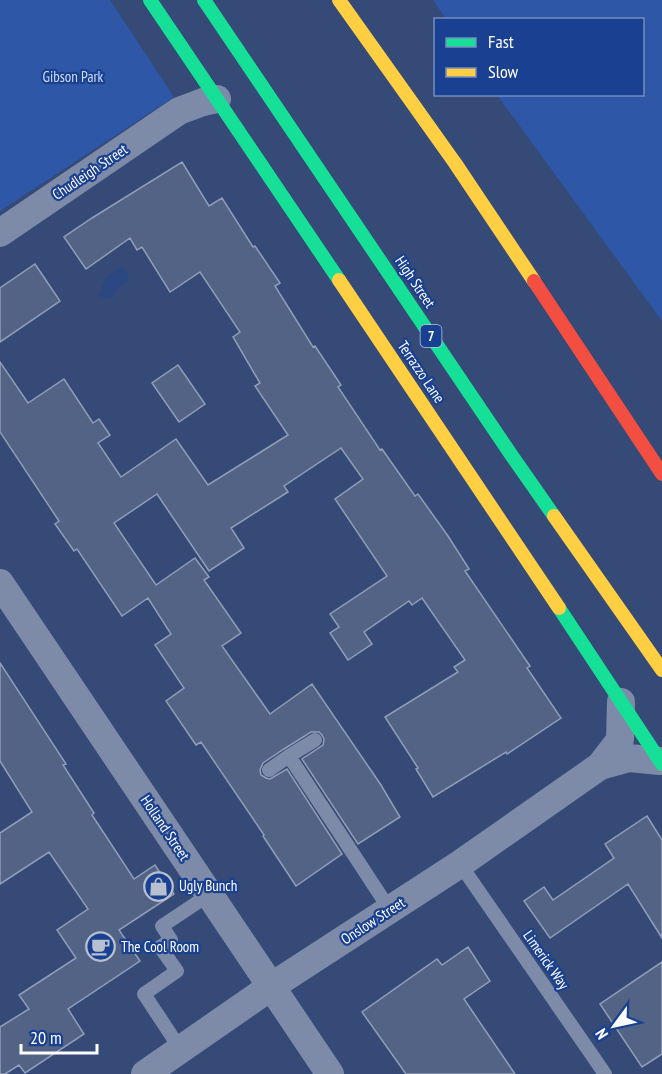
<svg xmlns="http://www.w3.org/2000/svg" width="662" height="1074" viewBox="0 0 662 1074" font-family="'PT Sans Narrow',sans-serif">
	<rect width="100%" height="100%" fill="#354a76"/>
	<path fill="#2e57a7" d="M0 0H110L174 97 0 211Z
		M433 0H662V321L497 95 642 94V20L446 19Z"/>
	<path fill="#2c4883" d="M122 267 128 273 129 282 118 287 112 299 98 296 107 276Z"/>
	<path fill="#526386" stroke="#919eb7" stroke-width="1.5" d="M182 162 209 206 222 198 253 247 255 246 280 283 275 286 313 347 315 346 341 385 338 387 380 450 382 449 415 496 418 494 448 536 469 569 465 571 530 666 527 668 561 718 507 754 506 752 433 797 416 769 418 768 385 717 458 672 454 667 465 660 422 598 412 605 409 601 364 632 372 644 348 660 330 633 339 627 330 614 387 576 335 499 363 479 341 448 284 486 288 492 231 528 244 548 209 571 157 494 114 523 156 585 195 558 209 577 204 580 241 633 222 646 270 714 312 684 381 785 400 817 358 844 302 759 323 745 324 739 322 735 319 732H311L284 749 263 763 260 770 261 775 266 778 270 779 287 769 342 854 296 886 263 836 264 835 201 742 196 745 166 701 184 688 155 645 171 634 148 598 122 616 77 549 74 551 55 524 59 521 0 432V362L28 403 64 379 93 423 99 419 110 435 98 443 121 477 176 439 208 485 288 435 255 386 260 383 233 337 240 332 200 272 170 292 142 247 137 250 130 238 86 269 64 237 92 218Z
		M35 264 60 301 0 342V288Z
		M178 365 205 404 179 422 152 383Z
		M0 663 66 764 63 765 94 813 92 815 134 879 155 865 174 894 119 930 140 961 68 1009 84 1034 25 1073 19 1065 5 1074H0V1027L29 1009 19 995 76 958 57 930 88 909 49 852 0 884V833L32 812 0 761Z
		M647 816 662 840V938L628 884 550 938 524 901 544 887 553 900 614 858 605 844Z
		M468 947 490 981 464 999 515 1074H406L362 1012 437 959 442 965Z
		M662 962V1054L642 1067 600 1004Z"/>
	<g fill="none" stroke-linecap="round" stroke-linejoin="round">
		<path stroke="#7d8ba9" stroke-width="14" d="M289 756 315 740
			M269 770 289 756 390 910
			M460 864 605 1074
			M181 1050 144 994 177 971 160 947 171 940 162 926 210 894"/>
		<path stroke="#7d8ba9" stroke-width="28" d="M0 233 179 111 203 102 217 99
			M0 583 330 1074
			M600 766 620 740 621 702
			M145 1074 272 986 460 864 600 766 629 758 660 761"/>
		<path stroke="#16e098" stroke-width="14" d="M150 0 339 280
			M204 0 512 456 554 516
			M559 608 662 764"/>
		<path stroke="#ffcf43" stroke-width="14" d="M339 0 455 163 534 281
			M339 280 559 608
			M554 516 662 670"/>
		<path stroke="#f24e42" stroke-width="14" d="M534 281 662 474"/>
	</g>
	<defs>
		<symbol id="shop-ring" viewBox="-11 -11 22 22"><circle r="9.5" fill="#1a4091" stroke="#b8c0cf" stroke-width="1.5"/><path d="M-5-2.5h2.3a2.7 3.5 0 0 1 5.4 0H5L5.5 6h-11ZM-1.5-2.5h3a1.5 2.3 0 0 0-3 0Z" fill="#b8c0cf"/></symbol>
		<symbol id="cafe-ring" viewBox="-11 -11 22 22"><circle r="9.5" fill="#1a4091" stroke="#b8c0cf" stroke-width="1.5"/><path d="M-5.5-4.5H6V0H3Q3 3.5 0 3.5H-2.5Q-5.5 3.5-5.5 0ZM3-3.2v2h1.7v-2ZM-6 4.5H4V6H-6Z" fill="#b8c0cf"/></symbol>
	</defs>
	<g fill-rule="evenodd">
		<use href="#shop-ring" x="142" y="870" width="33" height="33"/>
		<use href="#cafe-ring" x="84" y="930" width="33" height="33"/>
	</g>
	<g text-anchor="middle" stroke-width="4.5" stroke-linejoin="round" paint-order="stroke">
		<rect fill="#1a4091" stroke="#bac6de" stroke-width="1.5" x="420.5" y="325" width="21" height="22" rx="4.5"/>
		<g font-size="14" font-weight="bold" fill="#fff">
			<text x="431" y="341">7</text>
		</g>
		<g font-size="15" fill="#cfdefa" stroke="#1a4091">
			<text x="73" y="82">Gibson Park</text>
		</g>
		<g font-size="15" fill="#fff" stroke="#1a4091">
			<text transform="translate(90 172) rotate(-34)" y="5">Chudleigh Street</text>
			<text transform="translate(415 282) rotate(56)" y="5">High Street</text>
			<text transform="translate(421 372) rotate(56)" y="5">Terrazzo Lane</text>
			<text transform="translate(165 828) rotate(56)" y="5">Holland Street</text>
			<text transform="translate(373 921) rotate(-33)" y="5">Onslow Street</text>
			<text transform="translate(546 960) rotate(55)" y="5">Limerick Way</text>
		</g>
		<g font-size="15" fill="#fff" stroke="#1a4091" text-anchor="start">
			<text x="179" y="891">Ugly Bunch</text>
			<text x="121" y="952">The Cool Room</text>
		</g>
	</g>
	<rect x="434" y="18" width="210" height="78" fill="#1a4091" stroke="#768cbd" stroke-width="1.5"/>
	<rect x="446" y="38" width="30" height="9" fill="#16e098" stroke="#768cbd" stroke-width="1.5"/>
	<text x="488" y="48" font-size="18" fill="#ffffff">Fast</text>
	<rect x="446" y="68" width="30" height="9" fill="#ffcf43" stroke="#768cbd" stroke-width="1.5"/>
	<text x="488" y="78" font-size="18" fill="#ffffff">Slow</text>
	<g transform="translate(614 1026) rotate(237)" stroke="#1a4091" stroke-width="4.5" paint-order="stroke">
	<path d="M0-4.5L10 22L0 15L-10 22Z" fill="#ffffff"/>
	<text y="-9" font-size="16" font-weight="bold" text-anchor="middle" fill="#ffffff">N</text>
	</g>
	<path d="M21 1044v9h76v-9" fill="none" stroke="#ffffff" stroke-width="3"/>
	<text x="30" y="1044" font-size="18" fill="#ffffff" stroke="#1a4091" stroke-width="4.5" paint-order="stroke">20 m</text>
</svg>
